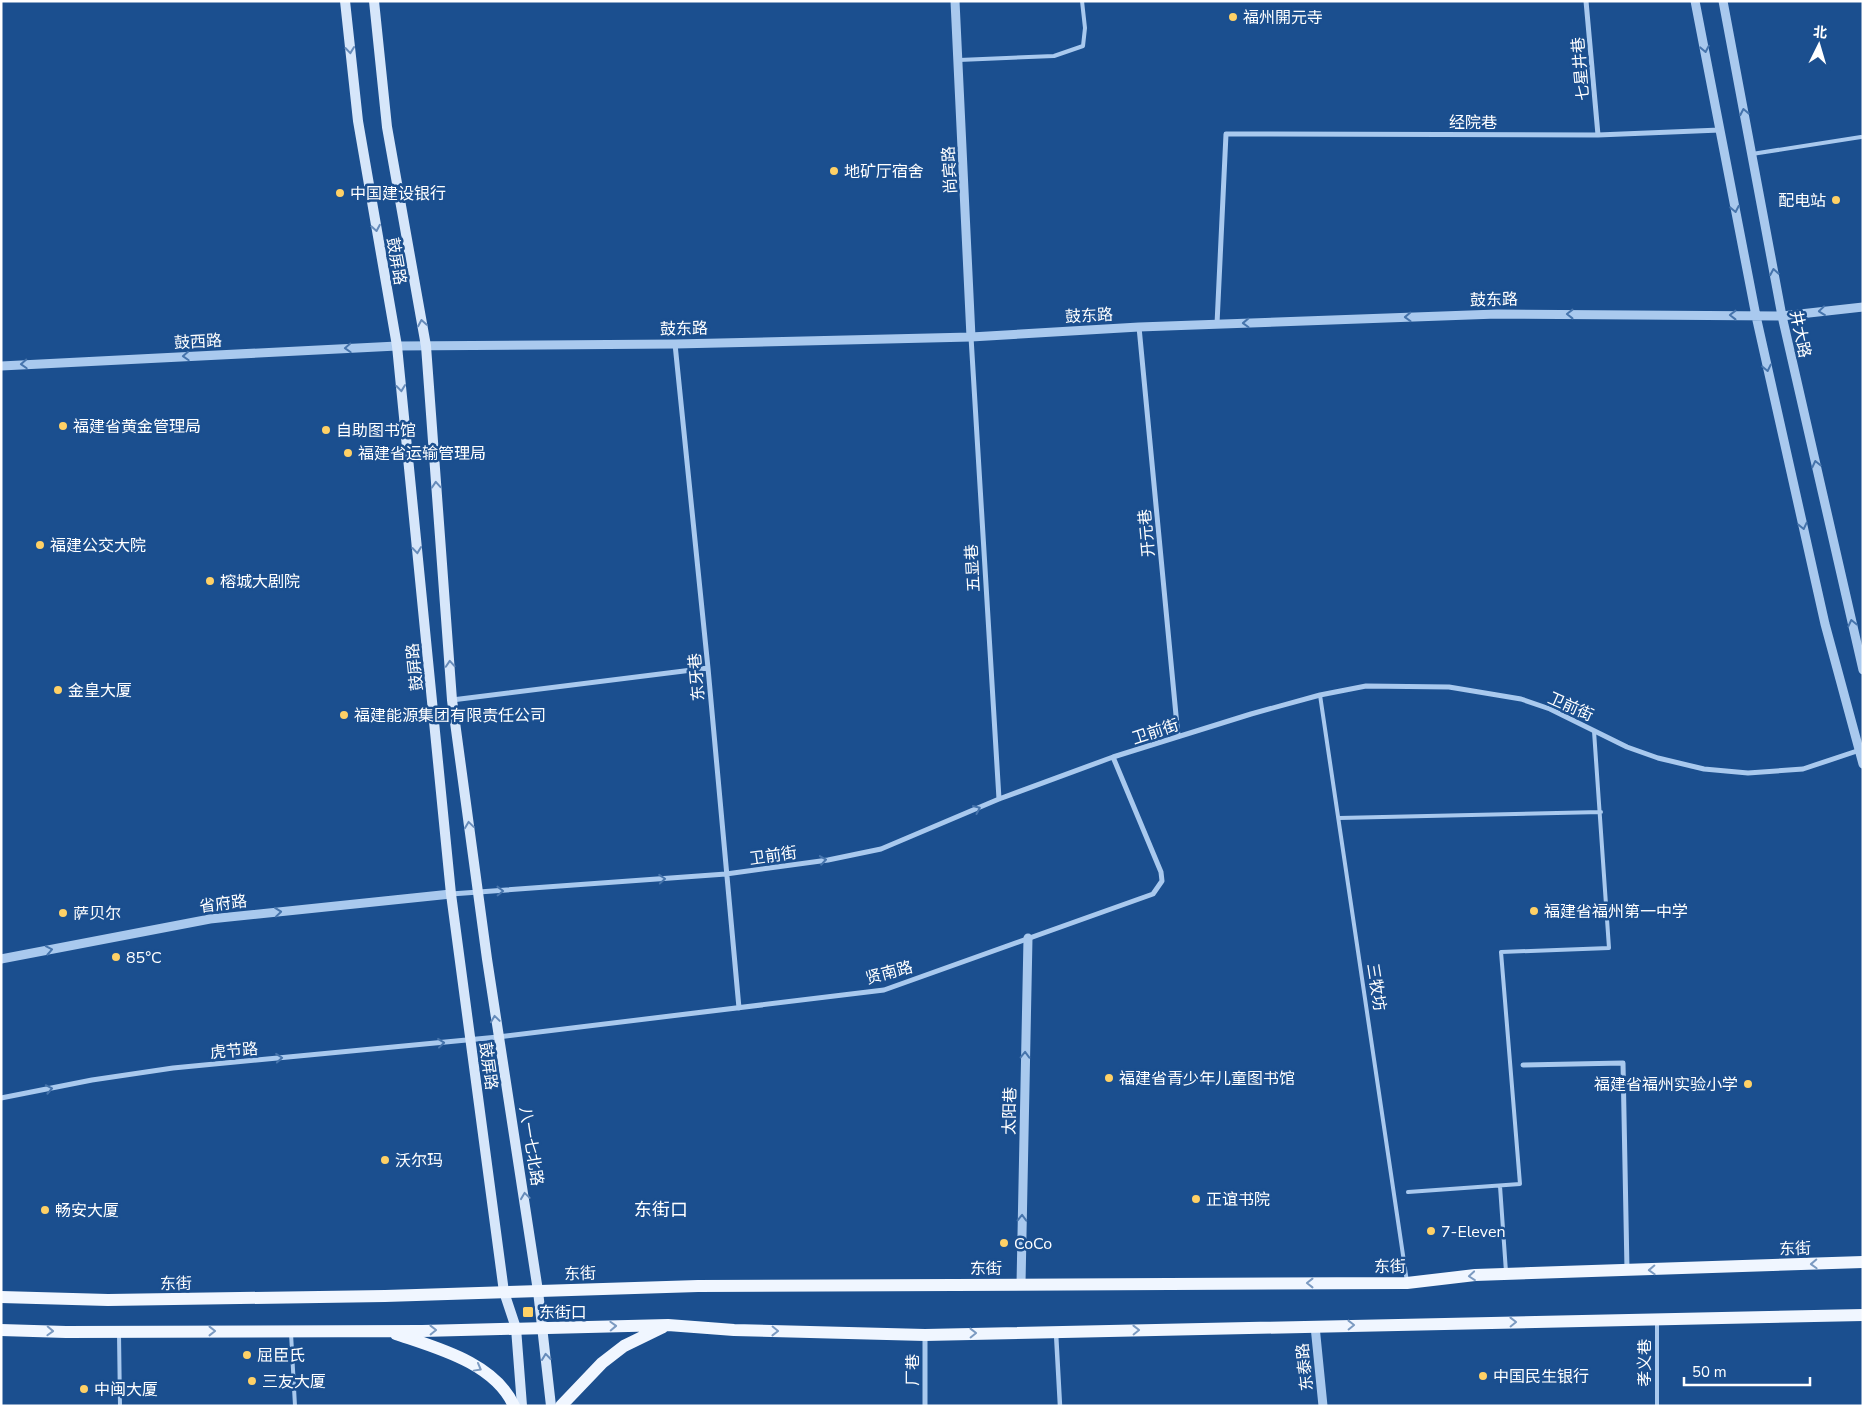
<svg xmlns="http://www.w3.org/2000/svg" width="1864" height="1407" viewBox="0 0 1864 1407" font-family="'Nunito Sans','Noto Sans SC',sans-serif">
	<rect width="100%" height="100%" fill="#1b4f8f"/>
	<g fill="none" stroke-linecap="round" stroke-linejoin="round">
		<path stroke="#a9c9ee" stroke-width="4" d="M959 60 1054 56 1083 46 1085 28 1082 1
			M1752 154 1861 137
			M1320 695 1407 1282
			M1339 818 1601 812
			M1500 1186 1506 1272
			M1408 1192 1520 1184 1501 952 1609 948 1594 731
			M1657 1321V1406
			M291 1333 295 1406
			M119 1334 120 1406"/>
		<path stroke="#a9c9ee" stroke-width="4.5" d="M1056 1333 1060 1406"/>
		<path stroke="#a9c9ee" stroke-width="5" d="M1586 1 1598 135
			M1217 324 1226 134 1598 135 1720 130
			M1139 327 1178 736
			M971 337 999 799
			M675 344 708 668 739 1008
			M452 700 708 668
			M451 894 726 874 828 860 881 849 999 799 1113 757 1251 714 1320 695 1366 686 1449 687 1521 699 1550 709 1627 747 1658 758 1704 769 1748 773 1803 769 1860 750
			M1523 1065 1623 1063 1627 1270
			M1 1098 92 1080 173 1068 498 1037 884 990 1153 894 1162 881 1161 872 1113 757
			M925 1335V1406"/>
		<path stroke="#a9c9ee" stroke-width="9" d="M955 1 971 337
			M1695 1 1756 316 1825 624 1863 764
			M1723 1 1782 316 1863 670
			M1 366 397 346 675 344 971 337 1139 327 1497 314 1782 316 1863 307
			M1 959 210 919 451 894
			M1021 1284 1028 938
			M1315 1326 1323 1406"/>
		<path stroke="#d6e6fa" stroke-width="10" d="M345 1 358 121 397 346 451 894 504 1292 516 1328 522 1406
			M374 1 387 127 426 346 452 700 487 959 538 1291 551 1406"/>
		<path stroke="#f0f6ff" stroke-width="12" d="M1 1297 108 1300 385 1296 698 1286 1407 1283 1475 1275 1863 1262
			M1 1330 66 1332 422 1331 668 1325 734 1330 925 1335 1863 1315
			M396 1334C437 1348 495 1363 514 1406
			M561 1406 602 1363 624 1346 663 1327"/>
	</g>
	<defs><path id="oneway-chevron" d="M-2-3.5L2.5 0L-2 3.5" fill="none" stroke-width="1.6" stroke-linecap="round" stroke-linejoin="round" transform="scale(1.25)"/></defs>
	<g stroke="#4674ac">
		<use href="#oneway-chevron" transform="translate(1705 49) rotate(79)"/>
		<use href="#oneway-chevron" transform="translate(1744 112) rotate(-101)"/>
		<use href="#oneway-chevron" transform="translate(1735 209) rotate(79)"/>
		<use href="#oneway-chevron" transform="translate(1774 272) rotate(-100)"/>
		<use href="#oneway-chevron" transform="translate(1822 311) rotate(174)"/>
		<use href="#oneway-chevron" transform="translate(1570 314) rotate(-180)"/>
		<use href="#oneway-chevron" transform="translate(1733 315) rotate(-180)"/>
		<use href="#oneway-chevron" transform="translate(1408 317) rotate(178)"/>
		<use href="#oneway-chevron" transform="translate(1246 323) rotate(178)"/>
		<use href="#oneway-chevron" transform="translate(348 348) rotate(177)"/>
		<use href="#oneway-chevron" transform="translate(186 356) rotate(177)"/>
		<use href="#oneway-chevron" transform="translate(24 364) rotate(177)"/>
		<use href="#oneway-chevron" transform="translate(1767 368) rotate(78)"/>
		<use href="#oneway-chevron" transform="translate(1816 464) rotate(-103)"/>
		<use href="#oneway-chevron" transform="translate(1803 526) rotate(77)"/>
		<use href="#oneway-chevron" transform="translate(1852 623) rotate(-103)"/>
		<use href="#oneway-chevron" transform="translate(977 809) rotate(-24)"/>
		<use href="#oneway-chevron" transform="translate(823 860) rotate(-9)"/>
		<use href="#oneway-chevron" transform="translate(662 879) rotate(-4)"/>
		<use href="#oneway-chevron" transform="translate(500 891) rotate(-1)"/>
		<use href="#oneway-chevron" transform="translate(278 912) rotate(-6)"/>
		<use href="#oneway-chevron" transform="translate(49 950) rotate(-11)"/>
		<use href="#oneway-chevron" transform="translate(441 1043) rotate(-6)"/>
		<use href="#oneway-chevron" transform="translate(1025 1055) rotate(-89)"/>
		<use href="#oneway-chevron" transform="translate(279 1058) rotate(-5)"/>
		<use href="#oneway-chevron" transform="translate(49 1089) rotate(-11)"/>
		<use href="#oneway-chevron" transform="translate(1022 1218) rotate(-89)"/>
	</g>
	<g stroke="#668bba">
		<use href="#oneway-chevron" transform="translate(350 50) rotate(84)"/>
		<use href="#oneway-chevron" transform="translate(376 228) rotate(80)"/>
		<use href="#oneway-chevron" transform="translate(422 323) rotate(-100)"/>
		<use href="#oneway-chevron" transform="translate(401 388) rotate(84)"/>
		<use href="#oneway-chevron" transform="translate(436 485) rotate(-94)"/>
		<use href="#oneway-chevron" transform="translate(417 550) rotate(84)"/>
		<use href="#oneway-chevron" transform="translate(450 664) rotate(-94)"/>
		<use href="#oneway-chevron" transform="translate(469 825) rotate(-98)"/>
		<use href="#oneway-chevron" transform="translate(495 1019) rotate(-98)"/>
		<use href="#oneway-chevron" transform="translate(525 1196) rotate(-98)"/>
		<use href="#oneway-chevron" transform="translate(546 1357) rotate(-96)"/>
	</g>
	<g stroke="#7b9ac1">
		<use href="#oneway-chevron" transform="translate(1814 1264) rotate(178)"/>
		<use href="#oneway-chevron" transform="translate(1652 1270) rotate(178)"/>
		<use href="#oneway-chevron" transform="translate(1472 1276) rotate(175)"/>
		<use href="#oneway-chevron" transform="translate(1310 1283) rotate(180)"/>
		<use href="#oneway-chevron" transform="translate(1513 1322) rotate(-1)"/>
		<use href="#oneway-chevron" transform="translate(1351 1325) rotate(-1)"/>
		<use href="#oneway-chevron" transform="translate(613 1326) rotate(-2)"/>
		<use href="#oneway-chevron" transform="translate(433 1330) rotate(-1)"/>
		<use href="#oneway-chevron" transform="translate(1136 1330) rotate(-1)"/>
		<use href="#oneway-chevron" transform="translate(50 1331) rotate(2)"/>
		<use href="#oneway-chevron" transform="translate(212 1331)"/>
		<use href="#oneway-chevron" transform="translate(775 1331) rotate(1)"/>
		<use href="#oneway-chevron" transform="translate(973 1333) rotate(-1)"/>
		<use href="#oneway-chevron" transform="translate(478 1368) rotate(29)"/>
	</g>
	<g fill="#ffd166" stroke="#1b4f8f" stroke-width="2">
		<circle cx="1233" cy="17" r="5"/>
		<circle cx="834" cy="171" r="5"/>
		<circle cx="340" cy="193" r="5"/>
		<circle cx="1836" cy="200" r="5"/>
		<circle cx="63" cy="426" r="5"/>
		<circle cx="326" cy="430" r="5"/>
		<circle cx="348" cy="453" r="5"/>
		<circle cx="40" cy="545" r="5"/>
		<circle cx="210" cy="581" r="5"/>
		<circle cx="58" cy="690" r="5"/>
		<circle cx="344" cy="715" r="5"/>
		<circle cx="1534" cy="911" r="5"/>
		<circle cx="63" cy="913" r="5"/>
		<circle cx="116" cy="957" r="5"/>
		<circle cx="1109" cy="1078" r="5"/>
		<circle cx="1748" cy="1084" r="5"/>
		<circle cx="385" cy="1160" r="5"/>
		<circle cx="1196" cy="1199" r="5"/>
		<circle cx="45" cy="1210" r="5"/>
		<circle cx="1431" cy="1231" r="5"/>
		<circle cx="1004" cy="1243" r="5"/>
		<rect x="522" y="1306" width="12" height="12" rx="2.5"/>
		<circle cx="247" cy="1355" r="5"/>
		<circle cx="1483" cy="1376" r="5"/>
		<circle cx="252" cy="1381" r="5"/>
		<circle cx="84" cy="1389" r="5"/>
	</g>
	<g text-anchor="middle" stroke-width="5" stroke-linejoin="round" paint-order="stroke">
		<g font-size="16" fill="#fff" stroke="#1b4f8f" text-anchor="start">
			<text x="1243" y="23">福州開元寺</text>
			<text x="844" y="177">地矿厅宿舍</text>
			<text x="350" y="199">中国建设银行</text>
			<text x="1826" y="206" text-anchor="end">配电站</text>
			<text x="73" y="432">福建省黄金管理局</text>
			<text x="336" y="436">自助图书馆</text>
			<text x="358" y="459">福建省运输管理局</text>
			<text x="50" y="551">福建公交大院</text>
			<text x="220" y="587">榕城大剧院</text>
			<text x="68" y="696">金皇大厦</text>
			<text x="354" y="721">福建能源集团有限责任公司</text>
			<text x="1544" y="917">福建省福州第一中学</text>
			<text x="73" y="919">萨贝尔</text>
			<text x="126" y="963">85°C</text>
			<text x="1119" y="1084">福建省青少年儿童图书馆</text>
			<text x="1738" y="1090" text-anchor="end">福建省福州实验小学</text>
			<text x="395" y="1166">沃尔玛</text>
			<text x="1206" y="1205">正谊书院</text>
			<text x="55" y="1216">畅安大厦</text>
			<text x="1441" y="1237">7-Eleven</text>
			<text x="1014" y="1249">CoCo</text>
			<text x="539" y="1318">东街口</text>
			<text x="257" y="1361">屈臣氏</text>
			<text x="1493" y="1382">中国民生银行</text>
			<text x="262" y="1387">三友大厦</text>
			<text x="94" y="1395">中闽大厦</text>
		</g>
		<g font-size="16" fill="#fff" stroke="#1b4f8f">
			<text transform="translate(1580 69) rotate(-95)" y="6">七星井巷</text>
			<text x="1473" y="128">经院巷</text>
			<text transform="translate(949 170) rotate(-93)" y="6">尚宾路</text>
			<text transform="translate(397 261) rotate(80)" y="6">鼓屏路</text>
			<text transform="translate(1494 299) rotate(-1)" y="6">鼓东路</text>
			<text transform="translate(1089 315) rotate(-3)" y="6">鼓东路</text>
			<text transform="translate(684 328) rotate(-1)" y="6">鼓东路</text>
			<text transform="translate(1801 334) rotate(78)" y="6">井大路</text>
			<text transform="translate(198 341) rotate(-3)" y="6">鼓西路</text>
			<text transform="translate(1146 533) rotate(-95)" y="6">开元巷</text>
			<text transform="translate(972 568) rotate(-93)" y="6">五显巷</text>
			<text transform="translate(414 667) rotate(-96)" y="6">鼓屏路</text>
			<text transform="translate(696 677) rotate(-95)" y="6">东牙巷</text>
			<text transform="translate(1571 706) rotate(24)" y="6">卫前街</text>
			<text transform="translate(1155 731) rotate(-18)" y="6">卫前街</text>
			<text transform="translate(773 855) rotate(-8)" y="6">卫前街</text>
			<text transform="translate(223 903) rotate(-7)" y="6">省府路</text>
			<text transform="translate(889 972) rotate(-15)" y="6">贤南路</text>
			<text transform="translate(1377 987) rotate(81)" y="6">三牧坊</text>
			<text transform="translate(234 1050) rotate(-5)" y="6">虎节路</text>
			<text transform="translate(489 1066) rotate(82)" y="6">鼓屏路</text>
			<text transform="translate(1009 1111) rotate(-89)" y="6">太阳巷</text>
			<text transform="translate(532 1146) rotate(81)" y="6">八一七北路</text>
			<text transform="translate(1795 1248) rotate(-2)" y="6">东街</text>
			<text transform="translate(1390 1266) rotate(-1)" y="6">东街</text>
			<text x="986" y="1274">东街</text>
			<text transform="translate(580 1273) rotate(-2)" y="6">东街</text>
			<text transform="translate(176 1283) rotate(-1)" y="6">东街</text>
			<text transform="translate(1644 1363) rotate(-90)" y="6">孝义巷</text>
			<text transform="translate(1304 1367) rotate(-96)" y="6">东泰路</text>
			<text transform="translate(912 1370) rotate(-90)" y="6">厂巷</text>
		</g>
		<g font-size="18" fill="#fff" stroke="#1b4f8f">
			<text x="661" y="1216">东街口</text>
		</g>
	</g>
	<rect width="1864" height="1407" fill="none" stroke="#ffffff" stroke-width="5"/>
	<g transform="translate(1819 45) rotate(5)" stroke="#1b4f8f" stroke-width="4" paint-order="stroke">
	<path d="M0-4L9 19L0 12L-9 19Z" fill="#ffffff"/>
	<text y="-8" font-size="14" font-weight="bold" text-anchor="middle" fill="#ffffff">北</text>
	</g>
	<path d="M1684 1377v8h126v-8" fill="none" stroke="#ffffff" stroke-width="2.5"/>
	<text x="1692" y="1377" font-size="15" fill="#ffffff" stroke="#1b4f8f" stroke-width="4" paint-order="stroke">50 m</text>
</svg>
